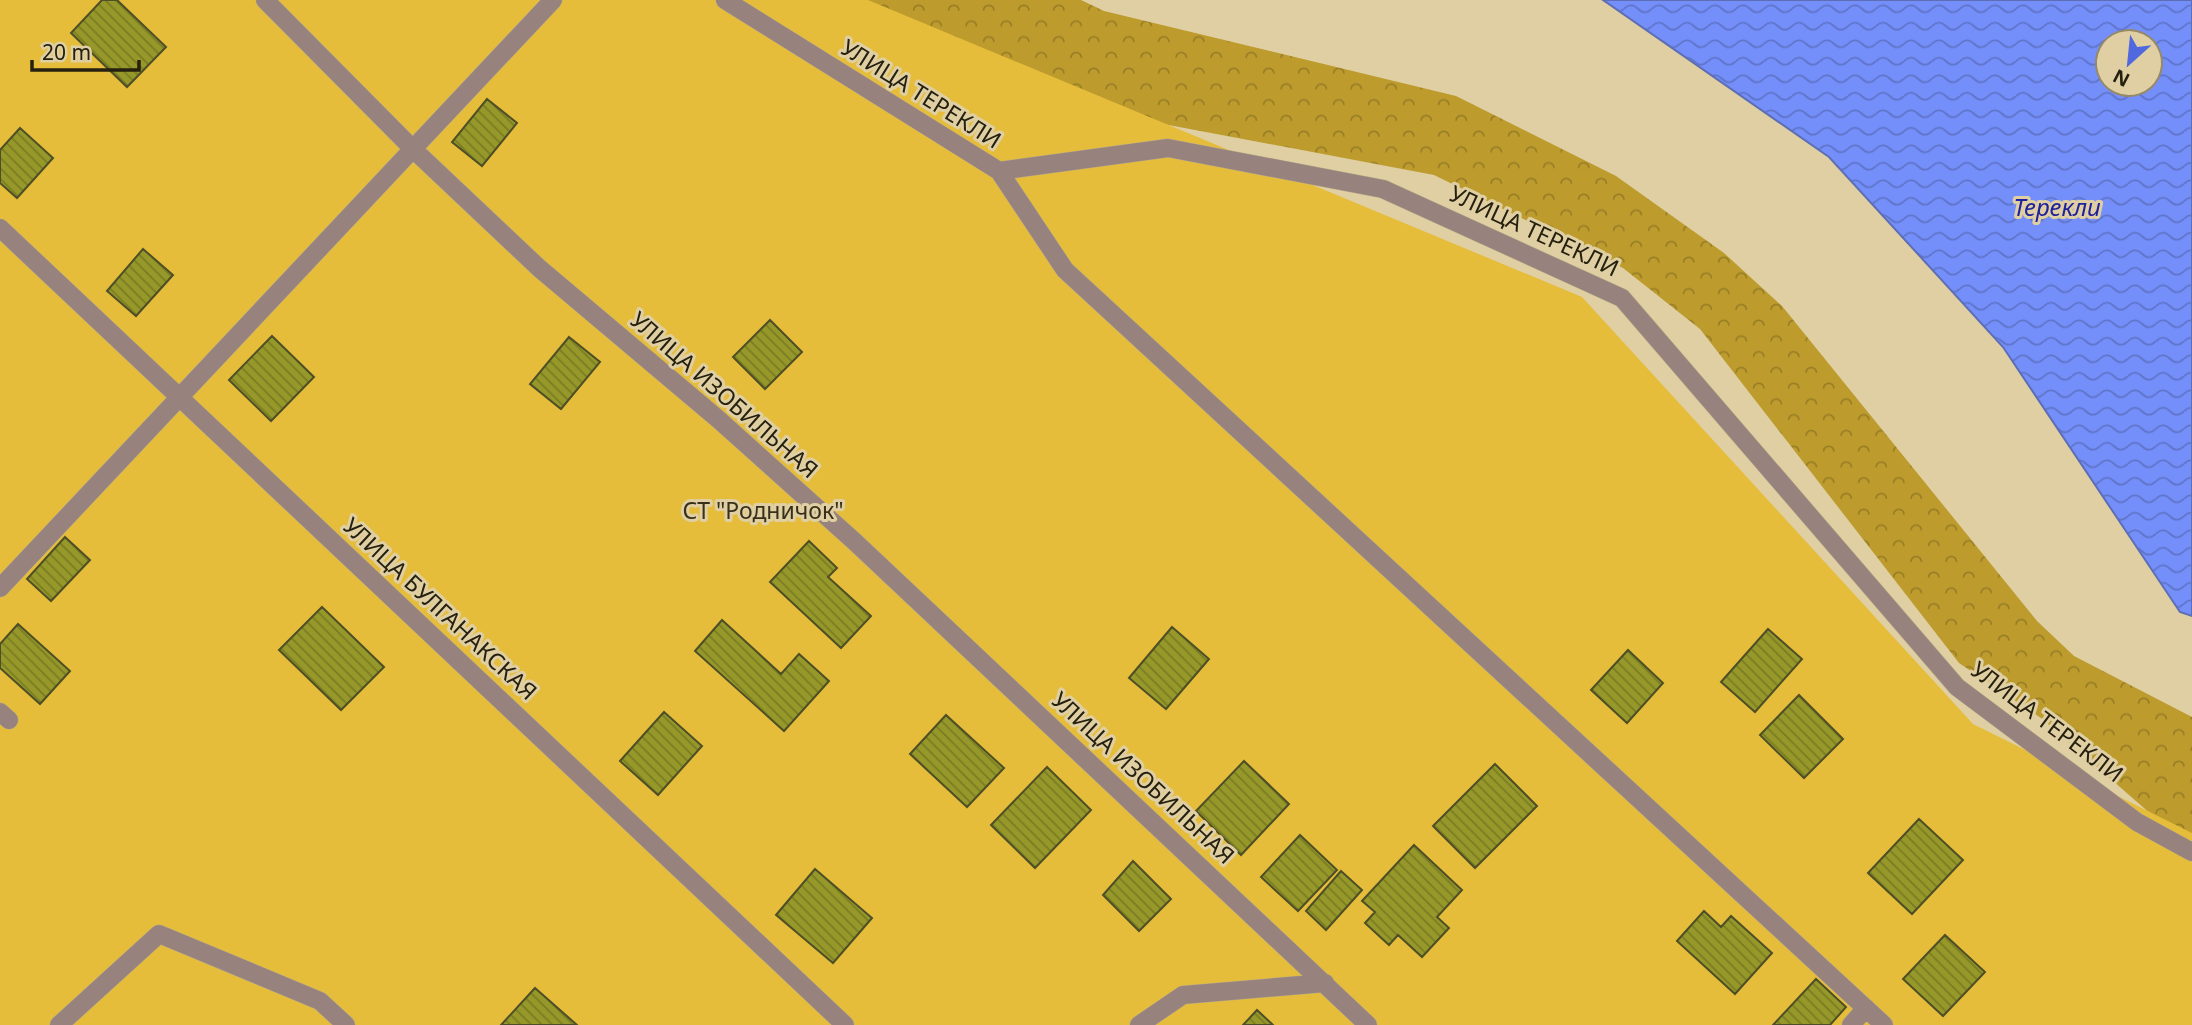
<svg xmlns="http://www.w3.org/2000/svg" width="2192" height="1025" viewBox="0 0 2192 1025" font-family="'Noto Sans',sans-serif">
	<defs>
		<pattern id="forest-crowns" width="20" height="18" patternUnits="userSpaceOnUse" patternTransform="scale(1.75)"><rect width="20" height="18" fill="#bd9b2d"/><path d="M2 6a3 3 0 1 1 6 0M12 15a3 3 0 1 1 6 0" fill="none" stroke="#997e25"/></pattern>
		<pattern id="water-waves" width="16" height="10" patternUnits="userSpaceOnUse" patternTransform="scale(1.75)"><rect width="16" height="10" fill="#748ffa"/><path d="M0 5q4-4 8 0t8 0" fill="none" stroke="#5f74c9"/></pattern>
		<pattern id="building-back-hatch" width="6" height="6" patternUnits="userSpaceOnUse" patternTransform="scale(1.75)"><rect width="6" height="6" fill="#96982a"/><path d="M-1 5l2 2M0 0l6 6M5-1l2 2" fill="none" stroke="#7a7c22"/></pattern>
	</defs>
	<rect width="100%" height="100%" fill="#dfcfa3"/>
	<path fill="url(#forest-crowns)" d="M803 0H1081L1104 11 1456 96 1616 176 1724 253 1782 306 2037 621 2074 656 2192 717V850L2041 718 1959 663 1700 329 1623 268 1434 175 1057 104Z"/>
	<path fill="#e5bd3a" d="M0 0H868L1582 297 1973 724 2192 833V1025H0Z"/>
	<path fill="url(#water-waves)" stroke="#5d6eb4" stroke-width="2" fill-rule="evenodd" d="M1603 0H2192V616L2180 612 2003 347 1829 157ZM2108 42H2150V84H2108Z"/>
	<path fill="url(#building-back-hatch)" stroke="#4e4f26" stroke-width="2" d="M102 0H117L166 47 127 87 71 33Z
		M487 99 517 123 482 166 452 142Z
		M20 128 53 158 17 198 0 183V150Z
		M143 249 173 275 136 316 107 291Z
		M770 320 802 352 765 389 733 357Z
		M272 336 314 377 271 421 229 380Z
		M569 337 600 362 561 409 530 384Z
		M65 537 90 560 51 601 27 579Z
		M809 541 837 568 828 577 871 616 841 648 770 582Z
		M322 607 384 667 341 710 279 650Z
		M722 620 781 674 799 654 829 681 784 731 695 651Z
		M18 624 70 671 40 704 0 668V644Z
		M1172 627 1209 659 1166 709 1129 678Z
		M1768 629 1802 659 1755 712 1721 682Z
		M1628 650 1663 683 1627 723 1591 690Z
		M1799 695 1843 739 1804 778 1760 735Z
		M664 712 702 746 658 795 620 761Z
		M946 715 1004 768 967 807 910 754Z
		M1244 761 1289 804 1241 855 1196 811Z
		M1495 764 1537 806 1475 868 1433 826Z
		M1047 767 1091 810 1035 868 991 825Z
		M1919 819 1963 860 1912 914 1868 873Z
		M1300 835 1337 870 1298 911 1261 877Z
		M1414 845 1462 890 1437 917 1449 928 1422 957 1398 935 1389 945 1365 923 1375 912 1362 901Z
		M1133 861 1171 899 1139 931 1103 895Z
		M815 869 872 918 833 963 776 915Z
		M1341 871 1362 890 1326 930 1306 911Z
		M1704 911 1721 927 1731 916 1772 953 1735 994 1677 941Z
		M1945 935 1985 972 1943 1016 1903 979Z
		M1816 979 1846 1007 1830 1025H1773Z
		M535 988 577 1025H501Z
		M1257 1010 1273 1025H1243Z"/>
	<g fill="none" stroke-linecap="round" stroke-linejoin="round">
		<defs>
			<path id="minor" d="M265 0 414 150 539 268 718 419 854 541 1368 1025
				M725 0 999 171 1168 148 1383 189 1622 298 1957 687 2137 822 2192 852
				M999 171 1065 270 1884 1025
				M0 228 845 1025
				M0 588 553 0
				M0 712 9 720
				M59 1025 159 934 320 1001 346 1025
				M1139 1025 1183 995 1325 983
				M1851 1025 1866 1008"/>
		</defs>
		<use href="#minor" stroke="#baac85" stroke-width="19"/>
		<use href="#minor" stroke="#98827e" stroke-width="18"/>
	</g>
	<g text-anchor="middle" stroke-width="6" stroke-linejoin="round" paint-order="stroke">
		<g font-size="23" fill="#26200f" stroke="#dfcfa3">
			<text transform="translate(921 94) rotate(32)" y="8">УЛИЦА ТЕРЕКЛИ</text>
			<text transform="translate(1534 231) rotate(25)" y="8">УЛИЦА ТЕРЕКЛИ</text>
			<text transform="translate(724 395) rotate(41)" y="8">УЛИЦА ИЗОБИЛЬНАЯ</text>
			<text transform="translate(440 609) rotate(43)" y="8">УЛИЦА БУЛГАНАКСКАЯ</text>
			<text transform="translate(2047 722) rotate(37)" y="8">УЛИЦА ТЕРЕКЛИ</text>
			<text transform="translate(1143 778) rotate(43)" y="8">УЛИЦА ИЗОБИЛЬНАЯ</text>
		</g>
		<g font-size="23" fill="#38301a" stroke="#dfcfa3">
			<text x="763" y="519">СТ "Родничок"</text>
		</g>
		<g font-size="24" font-style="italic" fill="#20219d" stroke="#dfcfa3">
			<text x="2057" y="216">Терекли</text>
		</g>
	</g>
	<g transform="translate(2129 63) rotate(207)"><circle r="33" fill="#dfcfa3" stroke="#958968" stroke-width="2"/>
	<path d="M0-5L12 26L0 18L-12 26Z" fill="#5169de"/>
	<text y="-10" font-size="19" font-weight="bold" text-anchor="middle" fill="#26200f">N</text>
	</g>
	<path d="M32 60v10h107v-10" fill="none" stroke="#26200f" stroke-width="3.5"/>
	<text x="42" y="60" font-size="21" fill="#26200f" stroke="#dfcfa3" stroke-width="5" paint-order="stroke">20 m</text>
</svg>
